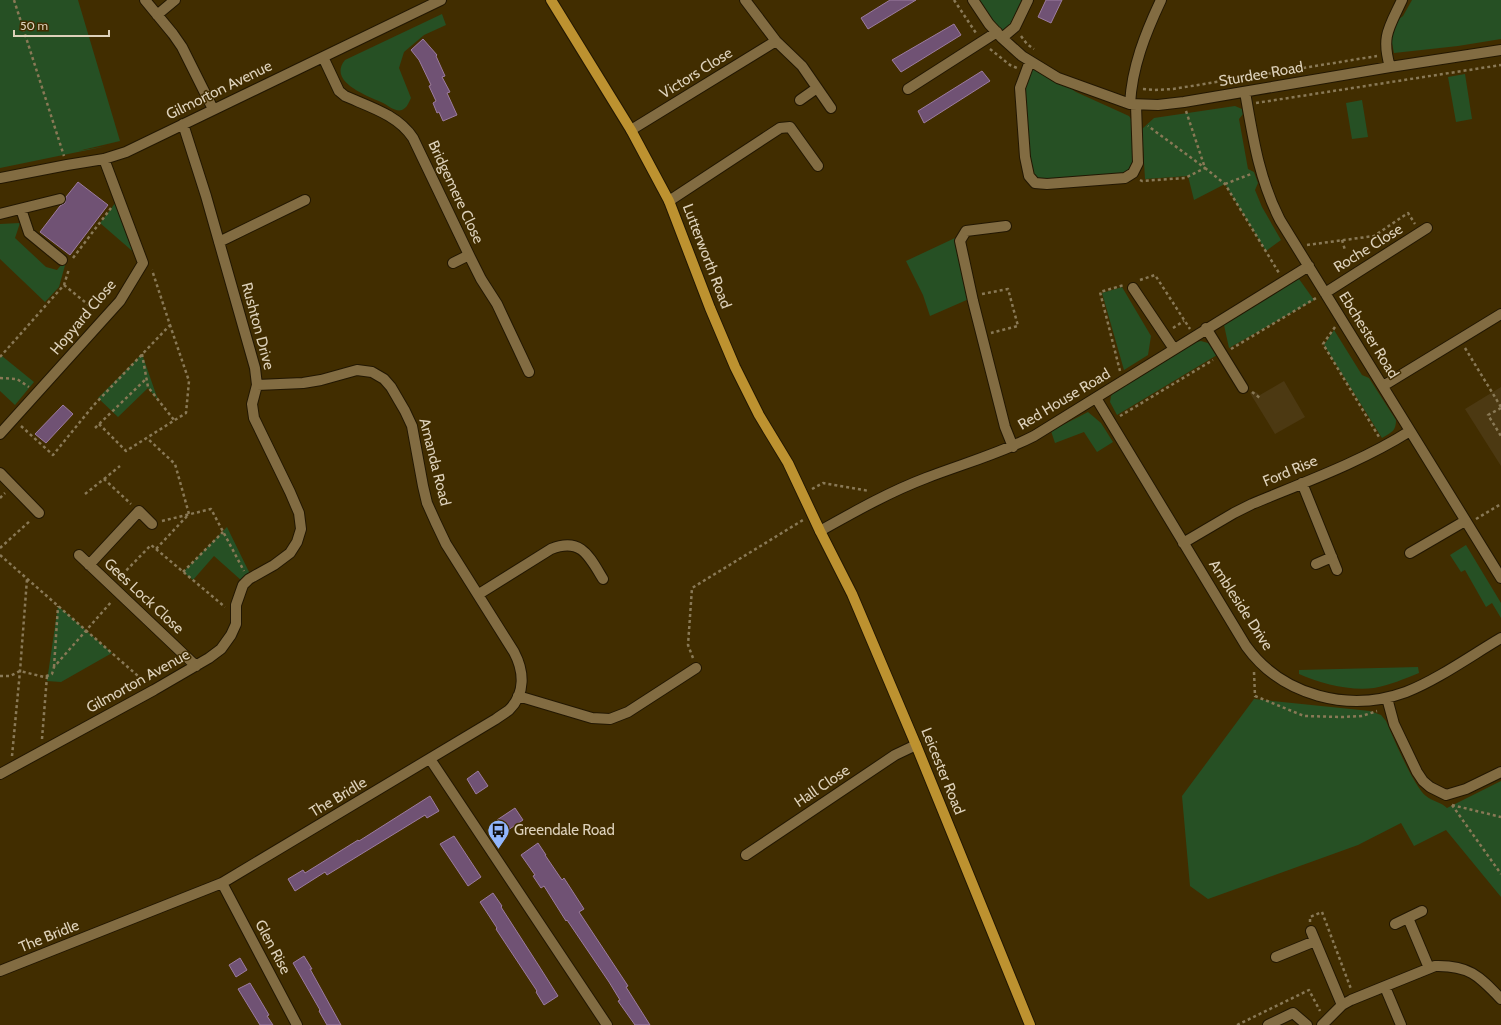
<svg xmlns="http://www.w3.org/2000/svg" width="1501" height="1025" viewBox="0 0 1501 1025" font-family="Cabin,sans-serif">
	<rect width="100%" height="100%" fill="#412d00"/>
	<path fill="#4c3912" d="M1284 381 1305 417 1275 434 1250 393 1254 391 1260 395Z
		M1501 387V466L1465 409Z"/>
	<path fill="#265024" d="M0 0H78L120 141 78 151 107 146 0 168Z
		M974 0H1028L1002 38Z
		M1412 0H1501V39L1458 46 1394 53 1390 34 1396 21 1403 16Z
		M442 14 446 25 424 35 404 52 399 68 411 98C409 102 407 108 402 110 395 112 389 106 383 103 368 96 327 82 345 60Z
		M1030 61 1076 92 1129 116 1133 122 1138 163 1133 173 1035 183 1029 176 1021 107Z
		M1465 74 1472 119 1456 122 1448 77Z
		M1362 100 1368 137 1352 139 1346 103Z
		M1235 106 1242 109 1243 114 1239 119 1248 169 1254 172 1258 183 1255 190 1262 207 1281 240 1266 251 1225 184 1194 200 1188 176 1145 179 1142 129 1154 118Z
		M116 202 138 256 100 223Z
		M20 223 15 238 46 267 57 270 67 258 59 287 45 302 0 259V224Z
		M955 238 969 299 930 316 923 295 906 261Z
		M1299 279 1314 300 1229 348 1224 325 1292 282Z
		M1122 287 1151 336 1148 355 1124 370 1102 293Z
		M1334 330 1362 375 1369 378 1396 420C1396 431 1392 432 1382 438L1324 345Z
		M1201 341 1208 343 1217 355 1117 415 1110 402 1111 396 1115 391 1196 342Z
		M142 354 158 400 148 388 118 417 98 398Z
		M2 356 34 382 15 405 0 391V358Z
		M1088 412 1101 423 1113 442 1097 452 1084 432 1055 443 1051 431Z
		M227 527 250 574 242 581 214 556 193 580 183 572Z
		M1466 545 1501 603V618L1492 603 1486 607 1465 570 1461 572 1450 555Z
		M58 606 112 653 61 682 47 681Z
		M1418 667 1419 673C1404 679 1390 685 1374 688 1350 691 1321 684 1299 674V670Z
		M1254 699 1370 711 1381 715 1386 721C1393 737 1414 787 1426 796 1432 801 1441 802 1447 808L1501 781V897L1446 830 1414 846 1401 823 1358 845 1208 899 1190 886 1182 796Z"/>
	<path fill="#705274" stroke="#9c7ca0" d="M890 0H916L868 29 861 18Z
		M1046 0H1062L1051 23 1038 17Z
		M954 24 961 35 901 72 892 60Z
		M423 39 437 55 436 56 445 76 442 77 450 92 447 93 457 115 443 121 439 112 437 113 433 103 436 101 429 86 431 85 419 60 411 50Z
		M982 71 990 81 924 123 918 111Z
		M78 182 108 205 70 255 40 232 60 206 65 203 66 197Z
		M63 405 73 414 46 443 35 434Z
		M478 771 488 786 476 794 467 779Z
		M430 796 439 811 427 818 425 815 327 875 325 872 295 891 288 879 303 870 305 873 358 840 359 841Z
		M515 808 523 820 505 832 497 820Z
		M454 836 481 877 468 886 440 844Z
		M538 843 546 855H545L562 880 564 878 584 909 579 912 628 986 626 987 650 1025H635L618 1001 620 1000 609 982 567 920 566 921 544 886 541 888 533 876 535 875 521 855Z
		M493 893 502 906 501 907 539 966 558 996 544 1005 536 992 537 991 496 929 497 928 480 902Z
		M304 956 312 969H310L341 1025H327L319 1011 320 1010 293 963Z
		M240 958 247 970 236 977 229 965Z
		M250 983 269 1015 267 1016 273 1025H260L238 989Z"/>
	<g fill="none" stroke-linecap="round" stroke-linejoin="round">
		<defs>
			<path id="minor" d="M145 0 173 34 182 47 213 109
				M745 0 776 41 802 66 831 108
				M973 0 989 24 1002 38 1022 56 1058 78 1130 104 1158 105 1184 102 1390 67 1501 50
				M157 15 175 0
				M1002 38 1015 27 1028 0
				M323 57 339 91 345 96C370 107 398 115 413 138L469 255 481 279 497 304 529 372
				M1030 61 1020 88 1025 157 1029 176 1035 183 1047 184 1125 178 1133 173 1138 163 1136 105
				M1390 67C1381 36 1389 28 1402 0
				M908 89 997 32
				M1245 92C1253 138 1259 179 1280 220L1501 578
				M800 100 817 88
				M1130 104C1132 67 1145 34 1161 0
				M631 130 776 41
				M0 178 67 165 104 159 126 152 441 0
				M669 201 780 128 790 127 818 166
				M21 209 29 233 62 260
				M0 214 60 199
				M1006 226 966 231 960 241 973 301 1005 427 1013 447
				M219 242 305 200
				M453 263 469 255
				M1133 288 1174 349
				M1325 293 1427 228
				M1206 328 1243 388
				M1383 386 1501 314
				M1096 398 1246 646C1282 696 1349 713 1406 692 1437 680 1472 655 1501 638
				M0 434 120 301 143 263 104 159
				M0 473 39 513
				M1302 483 1337 570
				M820 531C854 512 889 492 926 478 962 464 999 454 1034 436L1309 266
				M1183 543 1234 513 1252 504C1305 482 1361 462 1410 431
				M1410 553 1465 521
				M79 555 196 666
				M1316 564 1332 557
				M89 565 139 511 152 524
				M479 594 551 549C581 537 589 556 603 579
				M518 696 592 718 610 719 628 712 696 668
				M1387 698 1394 724 1417 772 1423 781 1430 787 1446 795 1466 789 1501 772
				M430 759 607 1025
				M0 774 154 690 209 658 221 649 231 635 236 624V605L243 585 249 579 274 565 290 553 297 542 301 529 299 513 290 492 254 418 252 404 257 385 255 368 206 196 183 124
				M746 855 895 755 916 745
				M222 883 297 1025
				M1408 918 1429 968
				M1395 924 1422 911
				M1311 931 1342 1005
				M1276 957 1315 941
				M0 971 222 883 496 719C500 716 505 713 509 710 526 693 524 671 514 652L446 544 436 523 427 503 423 486 412 426 405 411 391 387 384 379 372 372 357 370 321 380 303 383 257 385
				M1385 987 1401 1025
				M1268 1025 1293 1013 1307 1025
				M1322 1025 1342 1005 1351 1000 1435 966C1469 965 1479 976 1501 999"/>
			<path id="major" d="M551 0 631 130 669 201 710 308 735 367 759 415 788 463 820 531 852 594 916 745 1030 1025"/>
		</defs>
		<use href="#minor" stroke="#221702" stroke-width="12"/>
		<use href="#major" stroke="#221702" stroke-width="12"/>
		<path stroke="#897956" stroke-width="2.5" stroke-dasharray="3 3" stroke-linecap="butt" d="M14 0 64 156
			M954 0 976 33
			M1021 36 1027 44 1034 49
			M990 49 1010 65 1017 68
			M1143 89 1154 90 1173 89 1377 56
			M1256 103 1501 65
			M1186 111 1205 168 1225 184 1279 273
			M1140 180 1142 181 1185 178 1205 168 1148 126
			M1225 184 1251 174
			M1342 240 1345 250
			M1307 245 1374 236 1408 213 1415 224
			M73 258 111 208
			M1140 280 1155 275 1190 329
			M64 285 96 311
			M982 294 1008 289 1018 326 991 333
			M1335 327 1323 344 1379 437
			M1173 328 1184 321
			M1465 348 1501 407
			M1231 349 1316 298
			M142 354 148 387 174 420
			M0 357 64 285 69 269
			M1120 371 1100 292 1124 285
			M0 378 17 379 29 387
			M1252 392 1260 398
			M1501 408 1488 415 1501 436
			M1120 416 1213 360
			M99 424 126 451 186 413 189 381 170 325
			M21 426 53 455 93 406 170 325 152 270
			M95 428 147 378
			M104 479 120 466
			M812 489 823 483 869 491
			M85 494 104 479 131 504
			M0 498 5 493
			M1476 519 1501 504
			M162 521 211 509 244 571
			M0 548 31 520
			M156 549 225 607
			M0 555 146 683
			M183 572 223 532
			M118 579 151 545 156 549 189 514 175 464 147 438
			M693 658 688 645 692 588 803 520
			M54 667 58 606
			M1254 672 1255 696 1304 716 1342 717 1362 716 1377 711
			M0 676H10L20 671 44 677 52 674 54 667 112 601
			M42 739 47 676
			M12 756 20 671 27 579
			M1452 805 1501 874
			M1452 805 1501 817
			M1310 922V917L1322 912 1351 989
			M1237 1025 1309 990 1320 1011"/>
		<use href="#minor" stroke="#826c42" stroke-width="10"/>
		<use href="#major" stroke="#bd9230" stroke-width="10"/>
	</g>
	<defs>
		<symbol id="bus-pin" viewBox="-11 -11 22 30"><path d="M0 17L-7.5 6A9.5 9.5 0 1 1 7.5 6Z" fill="#92b7fd" stroke="#412d00"/><path d="M-5-6H5V4H4V6H2V4H-2V6H-4V4H-5ZM-3.5-4V0h7V-4ZM-3.5 1.2v1.5H-2V1.2ZM2 1.2v1.5H3.5V1.2Z" fill="#111"/></symbol>
	</defs>
	<g fill-rule="evenodd">
		<use href="#bus-pin" x="486" y="818" width="25" height="34"/>
	</g>
	<g text-anchor="middle" stroke-width="3" stroke-linejoin="round" paint-order="stroke">
		<g font-size="15" fill="#ddd1ba" stroke="#412d00">
			<text transform="translate(696 73) rotate(-32)" y="5">Victors Close</text>
			<text transform="translate(1261 74) rotate(-10)" y="5">Sturdee Road</text>
			<text transform="translate(219 90) rotate(-26)" y="5">Gilmorton Avenue</text>
			<text transform="translate(456 192) rotate(65)" y="5">Bridgemere Close</text>
			<text transform="translate(1368 248) rotate(-32)" y="5">Roche Close</text>
			<text transform="translate(707 256) rotate(69)" y="5">Lutterworth Road</text>
			<text transform="translate(83 317) rotate(-50)" y="5">Hopyard Close</text>
			<text transform="translate(258 326) rotate(75)" y="5">Rushton Drive</text>
			<text transform="translate(1369 335) rotate(58)" y="5">Ebchester Road</text>
			<text transform="translate(1064 399) rotate(-31)" y="5">Red House Road</text>
			<text transform="translate(435 462) rotate(76)" y="5">Amanda Road</text>
			<text transform="translate(1290 471) rotate(-23)" y="5">Ford Rise</text>
			<text transform="translate(144 596) rotate(43)" y="5">Gees Lock Close</text>
			<text transform="translate(1241 605) rotate(57)" y="5">Ambleside Drive</text>
			<text transform="translate(138 681) rotate(-29)" y="5">Gilmorton Avenue</text>
			<text transform="translate(943 771) rotate(68)" y="5">Leicester Road</text>
			<text transform="translate(822 786) rotate(-34)" y="5">Hall Close</text>
			<text transform="translate(338 797) rotate(-31)" y="5">The Bridle</text>
			<text transform="translate(49 936) rotate(-22)" y="5">The Bridle</text>
			<text transform="translate(273 947) rotate(62)" y="5">Glen Rise</text>
		</g>
		<g font-size="15" fill="#ddd1ba" stroke="#412d00" text-anchor="start">
			<text x="514" y="835">Greendale Road</text>
		</g>
	</g>
	<path d="M14 30v6h95v-6" fill="none" stroke="#ddd1ba" stroke-width="2"/>
	<text x="20" y="30" font-size="12" fill="#ddd1ba" stroke="#412d00" stroke-width="3" paint-order="stroke">50 m</text>
</svg>
